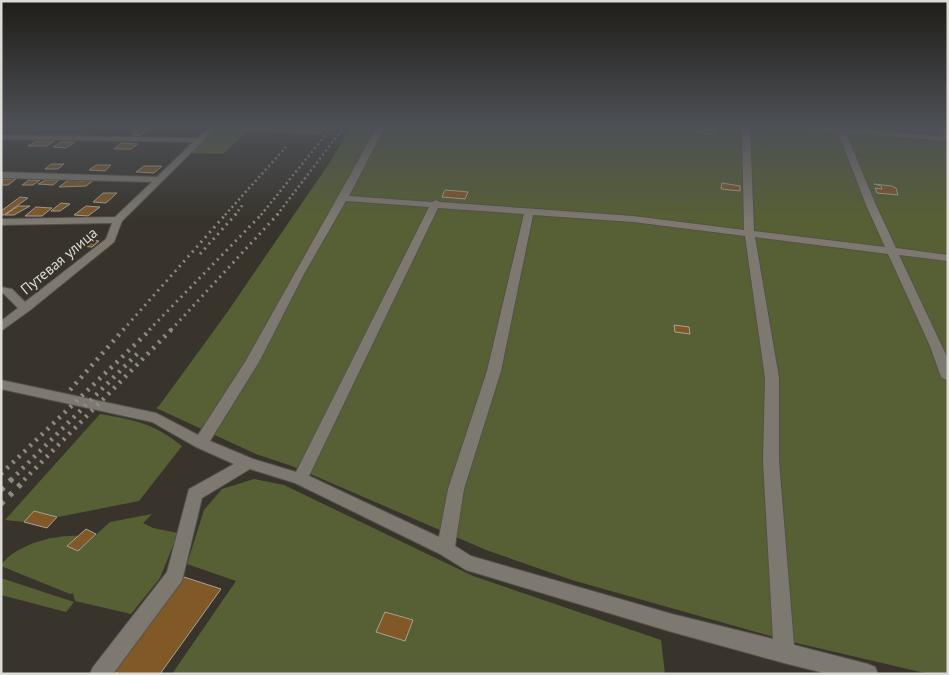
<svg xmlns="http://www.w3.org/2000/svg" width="949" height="675" viewBox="0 0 949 675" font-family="'PT Sans',sans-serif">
	<rect width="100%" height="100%" fill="#38342c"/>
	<path fill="#576034" d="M219 127H324L319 135 247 132 223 154 190 153Z
		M351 127H948V674H929L788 641 572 580 486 550 292 466 256 454 156 408 159 406 226 314 330 162Z
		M100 414C135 420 153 423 182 446L139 501 58 517 34 511 24 522 5 520Z
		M254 479 284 485 473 576 661 640 665 674H172L236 581 187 564 204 510 222 489Z
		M152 514 143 523 153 528 178 533 160 578 131 614 75 601 73 593 70 594 1 566C13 545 56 534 79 536L68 546 78 551 110 522Z
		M1 578 74 602 66 612 1 595Z"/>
	<path fill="#805927" stroke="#a8a198" d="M137 128H149L141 135H132L137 131H132Z
		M697 129 714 130V134L697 132Z
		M37 141H54L47 146H28Z
		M61 142H75L66 148 53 147Z
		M121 143 138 144 131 149H114Z
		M51 164H64L58 169H45Z
		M96 165H111L105 171 89 170Z
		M144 166H162L154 173 136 172Z
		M3 179H16L8 185H1Z
		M74 179H81L79 181 94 180 86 186 59 187 67 181Z
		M29 180H40L33 185H22Z
		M46 180H59L53 185 38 184Z
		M722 183 740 186V191L721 189Z
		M874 184 892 186 896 188 898 195 877 193 875 188 882 189 881 186Z
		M445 190 468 192 465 199 442 197Z
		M103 193H117L106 203 93 202Z
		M20 197 28 198 4 215H1V211Z
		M61 203 70 204 60 211H51Z
		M18 206H30L14 215H5Z
		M86 206 100 207 88 216 74 215Z
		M36 207 52 208 42 216H25Z
		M88 240 99 241 92 247 81 246Z
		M674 325 689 327 690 334 675 332Z
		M34 511 57 517 47 528 24 522Z
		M86 529 96 534 78 551 67 546Z
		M184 577 221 589 160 674H119L111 670Z
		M385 612 413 620 405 641 376 632Z"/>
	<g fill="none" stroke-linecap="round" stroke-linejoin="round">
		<defs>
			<path id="street" d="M209 127H217L122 221 114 242 29 311 1 331V321L18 308 4 294 1 293V287L12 289 25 302 106 239 112 223 1 225V219L115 217 152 182 1 178V172L157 177 193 142 1 139V135L198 138Z
				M377 127H385L349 196 432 202 436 200 440 202 633 216 744 230 742 127H750L754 231 885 247 866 205 838 132 802 129 798 127H844L945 137 937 127H945L948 130V141L846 133 876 205 896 248 948 255V261L899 255 948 359V381L941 377 930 346 888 254 755 237 779 378V461L794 645 868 664 875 667 878 674H828L784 663 672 632 466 570 440 554 295 483 250 469 202 498 182 581 113 674H90L93 667 167 572 189 489 234 464 196 447 152 422 1 389V380L156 413 198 435 245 362ZM346 201 429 207 296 472 253 459 210 441 259 362 304 274ZM438 208 524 214 487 371 448 489 439 537 309 476ZM533 215 633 222 745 236 765 378 763 461 773 639 672 614 471 556 455 546 464 489 501 371Z"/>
		</defs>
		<use href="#street" stroke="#54514a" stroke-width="2"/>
		<use href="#street" fill="#7e7970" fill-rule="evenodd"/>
		<path stroke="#8d8a83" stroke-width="2.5" stroke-dasharray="2 3" stroke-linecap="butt" d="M225 215 286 147
			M235 215 244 203
			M261 215 332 127
			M277 215 344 127"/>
		<path stroke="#8d8a83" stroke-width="3" stroke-dasharray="2 4.5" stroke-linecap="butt" d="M200 254 236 214
			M123 330 226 214
			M149 330 262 214
			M171 330 278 214"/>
		<path stroke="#8d8a83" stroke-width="4.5" stroke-dasharray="2.5 5.5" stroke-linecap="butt" d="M70 390 124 329
			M1 474 151 329
			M11 480 140 351
			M24 480 172 329"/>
		<path stroke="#8d8a83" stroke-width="5.5" stroke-dasharray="4 8" stroke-linecap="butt" d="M1 490 12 479
			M1 504 26 479"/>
	</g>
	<linearGradient id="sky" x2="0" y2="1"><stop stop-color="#1f1d18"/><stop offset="0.57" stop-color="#4d5056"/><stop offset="1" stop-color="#4d5056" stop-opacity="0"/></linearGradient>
	<rect width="949" height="221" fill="url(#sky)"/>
	<g text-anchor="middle" stroke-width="4.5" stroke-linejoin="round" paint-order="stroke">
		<g font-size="15" fill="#dddbd5" stroke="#38342c">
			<text transform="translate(59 261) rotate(-40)" y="5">Путевая улица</text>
		</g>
	</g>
	<rect width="949" height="675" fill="none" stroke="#dddbd5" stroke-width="5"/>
</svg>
